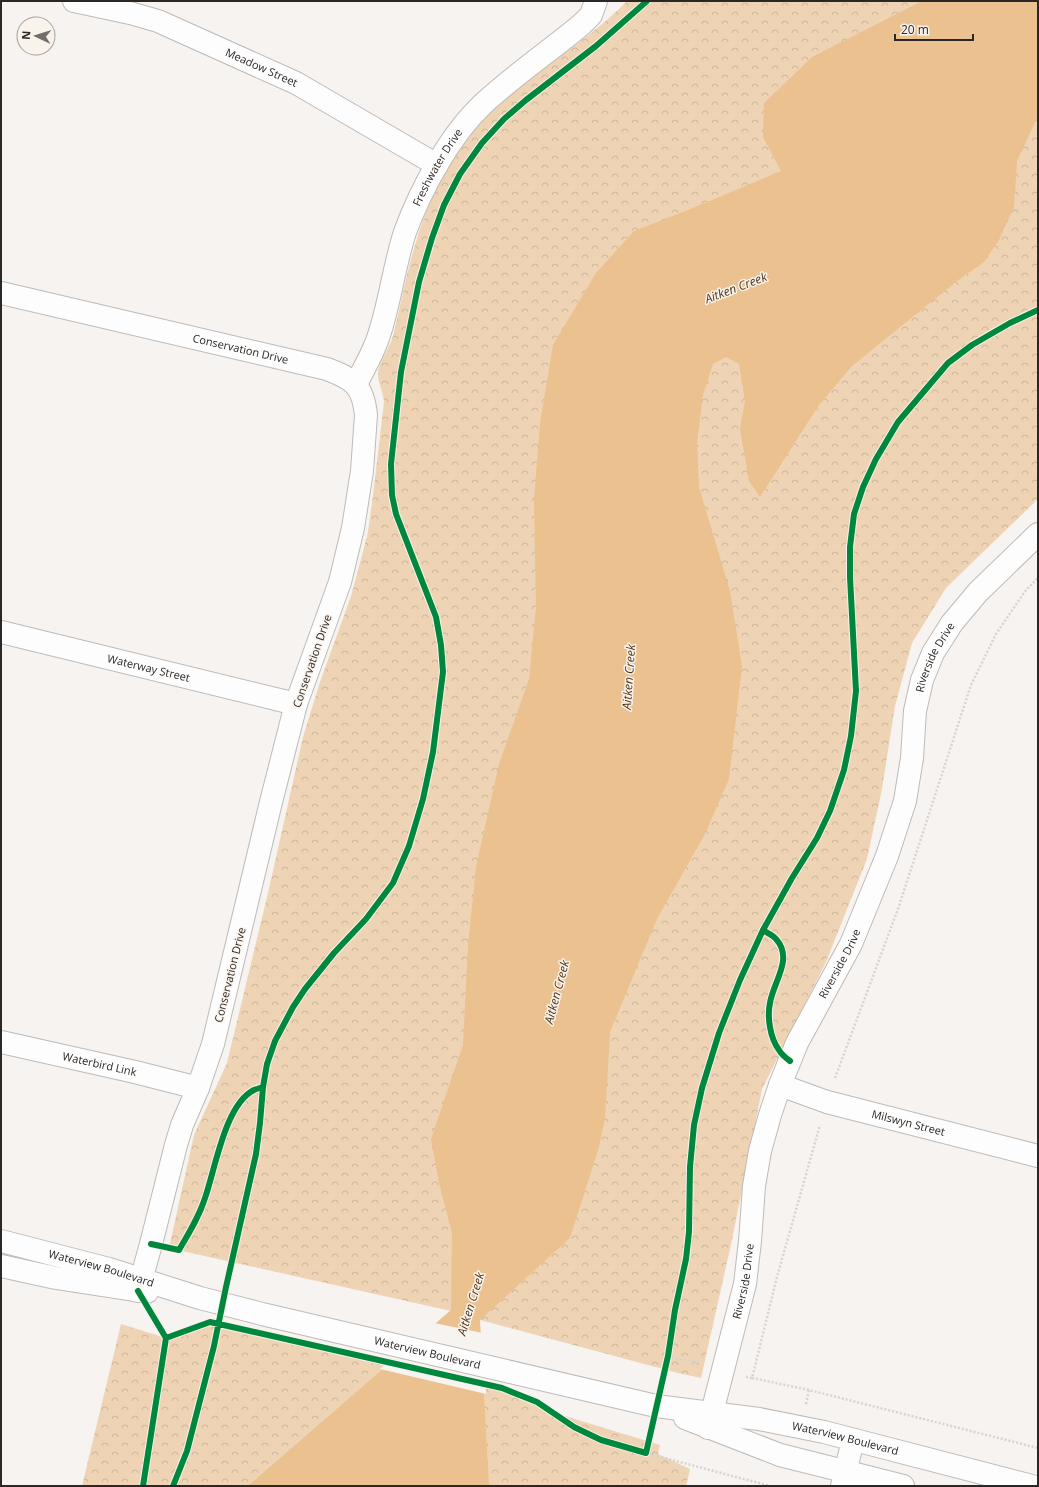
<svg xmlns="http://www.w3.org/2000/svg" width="1039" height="1487" viewBox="0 0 1039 1487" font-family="'Open Sans',sans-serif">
	<defs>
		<pattern id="park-crowns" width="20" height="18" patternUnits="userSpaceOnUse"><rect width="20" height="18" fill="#eed4b4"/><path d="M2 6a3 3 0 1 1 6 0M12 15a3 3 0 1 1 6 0" fill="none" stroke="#ccb69b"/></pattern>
	</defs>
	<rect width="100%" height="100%" fill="#f6f3f0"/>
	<path fill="url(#park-crowns)" d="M627 1H1038V499L946 588 912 643 895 706 882 789 867 859 826 962 762 1089 732 1240 701 1378 678 1373 480 1320 451 1311 169 1248 194 1135 227 1063 268 893 303 737 320 682 351 596 360 563 368 532 373 495 384 402C383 392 378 383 378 373 379 362 390 348 393 336 401 305 406 273 416 242 432 186 466 131 511 94 549 62 592 37 627 1Z
		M210 1322 502 1388 537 1402 555 1413 660 1445 658 1454 690 1469 686 1486H82L121 1324 166 1338Z"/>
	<path fill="#eac18f" d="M922 1H1038V116L1017 161 1014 207 999 240 984 262 957 281 852 366 819 405 760 497 749 481 740 429 745 401 739 364 726 357 713 364 703 395 697 443 699 487 730 591 742 666 729 779 705 834 657 919 610 1032 605 1119 599 1147 570 1238 480 1320 489 1486H248L451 1310 452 1233 439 1183 431 1139 463 1045 468 946 476 867 499 764 529 679 536 607 534 500 540 423 553 345 596 273 634 231 688 210 781 171 763 137 764 103 812 57Z"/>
	<path fill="#f6f3f0" d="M434 1323 483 1333 486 1394 380 1369Z"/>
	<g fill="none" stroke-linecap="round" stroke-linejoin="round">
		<defs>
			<g id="street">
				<path id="s1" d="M74 1 130 13 158 21 296 83 437 165"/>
				<path id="s2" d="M1 293 327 369C353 379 363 385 366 415L362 471 353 528 340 582 296 704 271 802 213 1044 198 1088 182 1125 176 1145 151 1244 138 1291"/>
				<path id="s3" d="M356 384C364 368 374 352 379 335 390 302 394 266 405 232 421 189 449 136 483 104 514 75 550 51 582 24L591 15 596 1"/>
				<path id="s4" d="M1 632 296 704"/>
				<path id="s5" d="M1 1042 135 1072 198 1088"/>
				<path id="s6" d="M780 1085 827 1102 1038 1156"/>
				<path id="s7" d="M708 1428 745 1284 750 1241 754 1186 760 1151 770 1115 780 1085 797 1043 851 944 887 856 905 801 912 758 915 711 922 680 933 653 952 623 978 592 1038 534"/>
				<path d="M842 1486 853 1440"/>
			</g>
			<g id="secondary">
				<path id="s8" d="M1 1241 109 1269 200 1298 262 1314 656 1406 759 1419 824 1432 1032 1486"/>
				<path d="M1 1266 56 1278 147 1292"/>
				<path d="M685 1418 780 1455 903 1486"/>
			</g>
		</defs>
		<use href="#street" stroke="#bdbab7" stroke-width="24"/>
		<use href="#secondary" stroke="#bdbab7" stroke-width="24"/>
		<path stroke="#d6d4d3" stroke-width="2.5" stroke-dasharray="2 2" stroke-linecap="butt" d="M835 1078 898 909 971 685 996 634 1026 590 1038 578
			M668 1356 700 1364
			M746 1377 752 1378 777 1277 820 1125
			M752 1378 809 1390 1038 1448
			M806 1404 809 1390
			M646 1453 770 1486"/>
		<use href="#street" stroke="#fefdfd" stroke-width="22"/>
		<use href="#secondary" stroke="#fefdfd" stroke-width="22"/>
		<defs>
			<path id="cycleway" d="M763 930C767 933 773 935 776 939 794 959 773 982 770 1003 767 1017 770 1038 779 1050 781 1054 786 1058 790 1061
				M151 1244 179 1250C189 1233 199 1217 205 1198 215 1170 225 1104 254 1090 256 1089 260 1088 263 1087
				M138 1291 166 1338 143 1486
				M166 1338 210 1322 502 1388 537 1402 574 1427 601 1440 646 1453 668 1356 675 1310 686 1259 689 1232 690 1167 694 1125 702 1088 719 1033 740 980 763 930 792 878 817 838 830 811 844 770 851 736 856 691 850 577V547L854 514 863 487 876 459 898 422 948 363 972 345 1010 323 1038 310
				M173 1486 187 1451 214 1346 226 1287 256 1154 260 1123 263 1087 267 1064 275 1041 293 1007 305 989 334 953 366 919 393 883 409 846 423 799 433 752 443 672 441 645 436 617 396 514 392 495 391 464 401 372 419 282 432 238 444 205 460 174 482 143 504 119 526 100 596 46 647 1"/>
		</defs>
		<use href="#cycleway" stroke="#faf3ec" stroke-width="8"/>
		<use href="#cycleway" stroke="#00873e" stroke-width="6"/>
	</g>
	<g text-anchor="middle" stroke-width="3" stroke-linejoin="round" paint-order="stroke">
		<g font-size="11" fill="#2a2724" stroke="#faf3ec">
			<text dy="4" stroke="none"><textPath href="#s1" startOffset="200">Meadow Street</textPath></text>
			<text dy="4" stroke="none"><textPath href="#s3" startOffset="233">Freshwater Drive</textPath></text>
			<text dy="4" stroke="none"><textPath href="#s2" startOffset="246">Conservation Drive</textPath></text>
			<text dy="4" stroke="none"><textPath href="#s7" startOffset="811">Riverside Drive</textPath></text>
			<text transform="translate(312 661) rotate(-71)" y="4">Conservation Drive</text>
			<text dy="4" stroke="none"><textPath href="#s4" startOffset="152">Waterway Street</textPath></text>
			<text dy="4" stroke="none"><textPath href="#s7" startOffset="487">Riverside Drive</textPath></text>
			<text transform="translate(230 975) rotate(-76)" y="4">Conservation Drive</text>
			<text dy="4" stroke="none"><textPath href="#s5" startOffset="101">Waterbird Link</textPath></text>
			<text dy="4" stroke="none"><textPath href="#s6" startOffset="134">Milswyn Street</textPath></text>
			<text dy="4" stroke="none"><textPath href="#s8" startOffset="104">Waterview Boulevard</textPath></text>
			<text dy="4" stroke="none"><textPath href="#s7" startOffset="151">Riverside Drive</textPath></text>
			<text dy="4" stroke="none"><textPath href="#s8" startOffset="441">Waterview Boulevard</textPath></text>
			<text dy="4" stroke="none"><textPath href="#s8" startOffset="868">Waterview Boulevard</textPath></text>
		</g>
		<g font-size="12" font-style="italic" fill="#50381a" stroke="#faf3ec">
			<text transform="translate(736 288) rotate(-21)" y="4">Aitken Creek</text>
			<text transform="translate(629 677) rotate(-86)" y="4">Aitken Creek</text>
			<text transform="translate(557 992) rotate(-75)" y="4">Aitken Creek</text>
			<text transform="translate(471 1304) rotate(-73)" y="4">Aitken Creek</text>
		</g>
	</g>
	<rect width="1039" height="1487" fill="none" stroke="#2a2724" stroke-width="4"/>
	<g transform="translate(36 36) rotate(274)"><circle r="19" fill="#faf3ec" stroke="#a7a19c"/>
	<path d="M0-3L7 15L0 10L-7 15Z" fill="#716e6b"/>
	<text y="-6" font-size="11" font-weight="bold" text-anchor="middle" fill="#2a2724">N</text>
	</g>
	<path d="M895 34v6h78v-6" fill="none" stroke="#2a2724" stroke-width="2"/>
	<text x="901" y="34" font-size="12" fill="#2a2724" stroke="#faf3ec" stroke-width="3" paint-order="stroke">20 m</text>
</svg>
